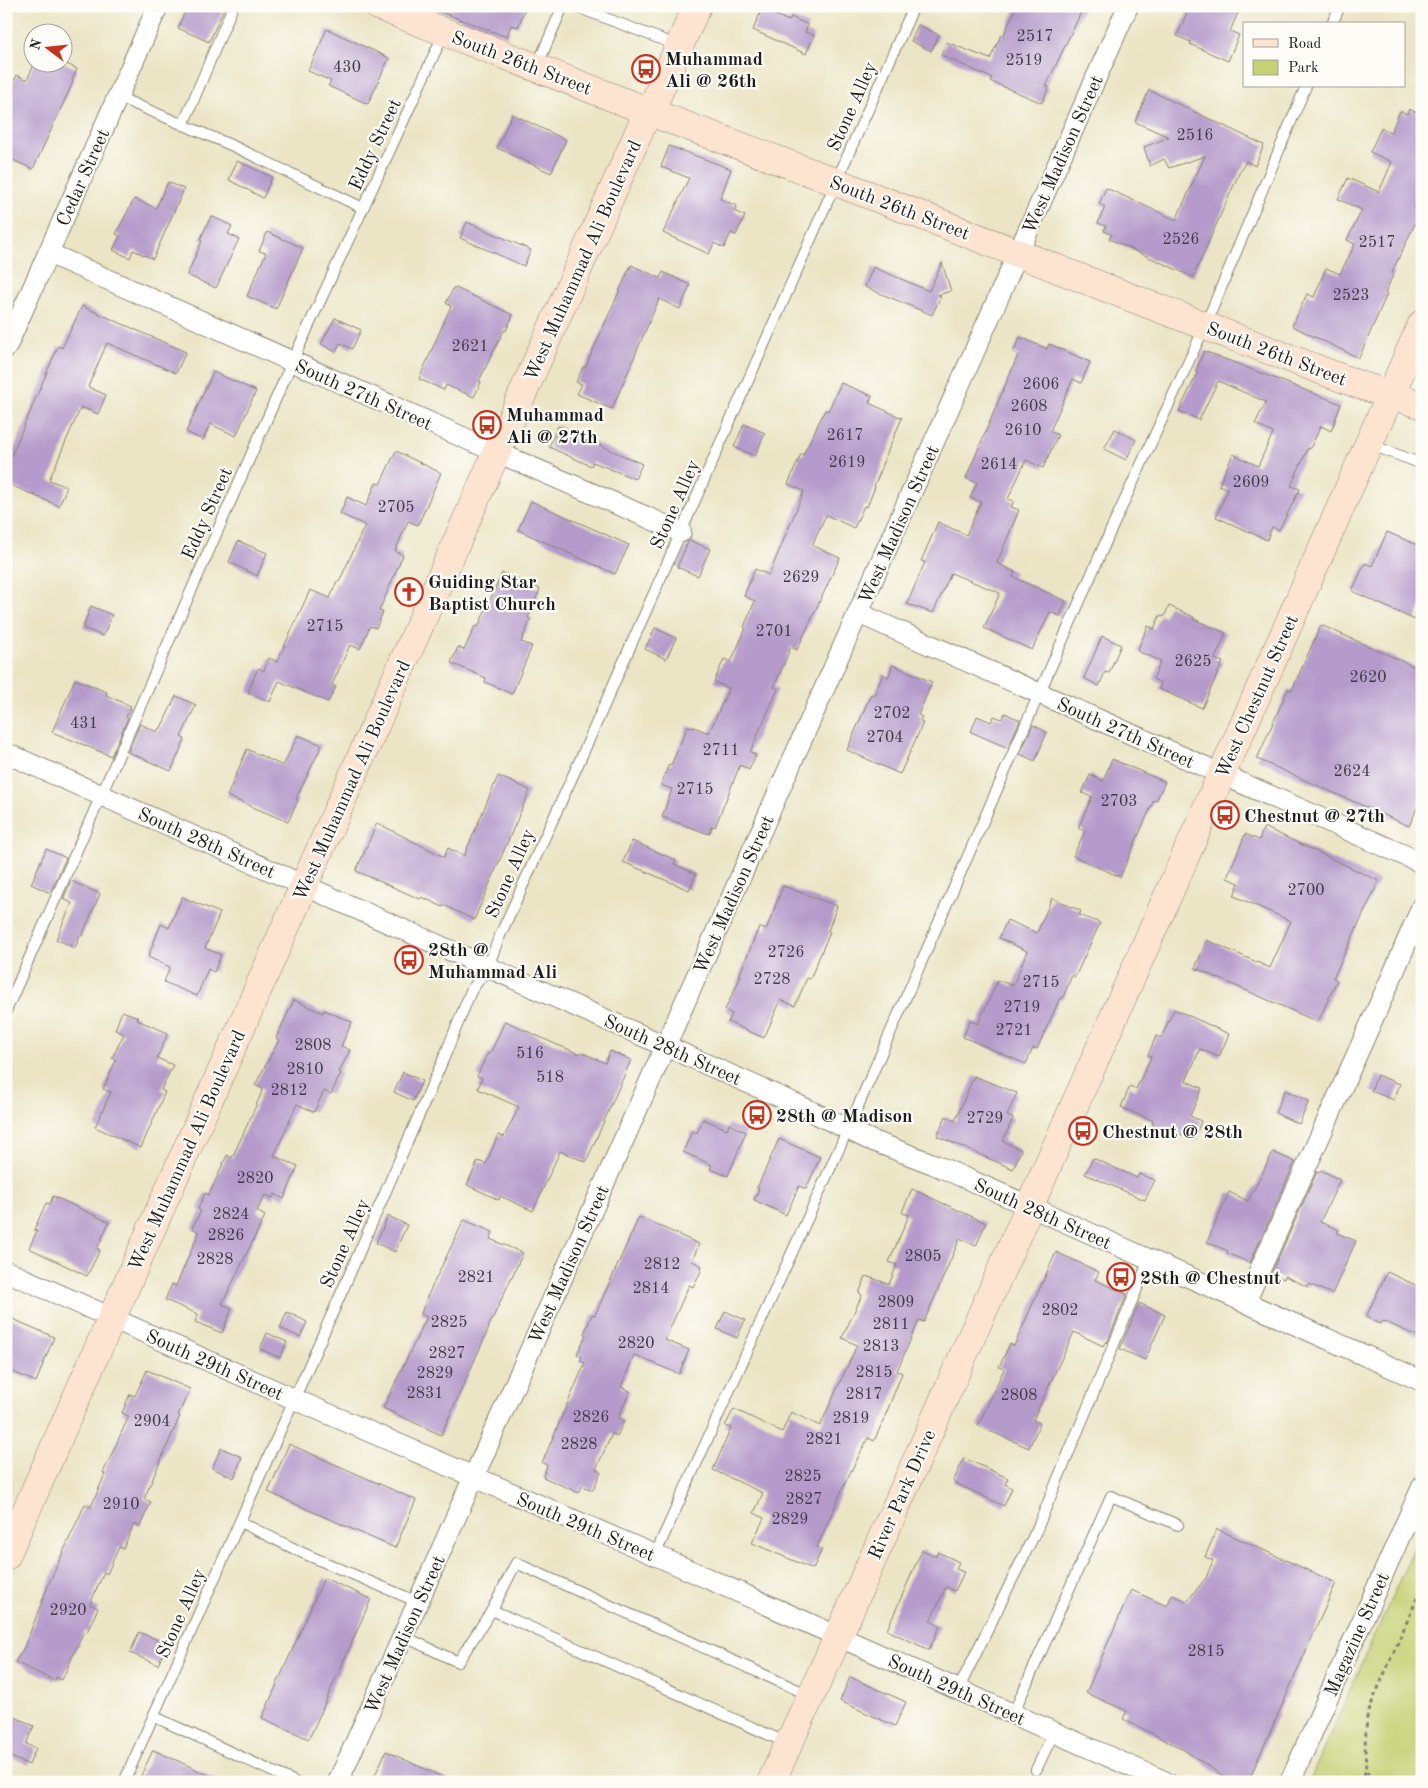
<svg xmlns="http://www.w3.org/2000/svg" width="1428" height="1788" viewBox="0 0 1428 1788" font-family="'Old Standard TT',serif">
	<rect width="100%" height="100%" fill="#fdfcf7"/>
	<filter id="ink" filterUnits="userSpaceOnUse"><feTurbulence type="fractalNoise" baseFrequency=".02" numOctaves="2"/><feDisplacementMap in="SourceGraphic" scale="10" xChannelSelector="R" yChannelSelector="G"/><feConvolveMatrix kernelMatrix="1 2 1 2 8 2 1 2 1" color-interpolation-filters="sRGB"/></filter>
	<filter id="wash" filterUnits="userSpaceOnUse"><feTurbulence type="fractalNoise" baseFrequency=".0096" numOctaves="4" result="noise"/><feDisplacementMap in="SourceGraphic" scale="20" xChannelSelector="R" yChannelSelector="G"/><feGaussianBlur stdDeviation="1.12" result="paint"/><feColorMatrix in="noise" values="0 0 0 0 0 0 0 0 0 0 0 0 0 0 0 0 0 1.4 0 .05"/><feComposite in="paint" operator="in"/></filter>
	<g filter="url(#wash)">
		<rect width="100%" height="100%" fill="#ebe5c5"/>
		<path fill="#c5d173" stroke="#707648" d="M1422 1530V1782H1309Z"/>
		<g id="blocks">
			<path fill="#b59bcb" d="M187 6H225L209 42 178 28Z
				M430 6H526L518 27 511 25 507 37 430 8Z
				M1017 6H1084L1046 86 1049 87 1042 103 990 81 992 78 941 55 946 42 990 59 1001 35 1003 36Z
				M1190 6H1241L1230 31 1239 35 1228 61 1190 44 1191 42 1177 36Z
				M762 9 789 21 791 17 808 25 805 32 814 35 806 54 753 30Z
				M918 25 939 35 931 51 911 41Z
				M327 29 389 58 368 104 328 86 331 81 308 71Z
				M35 62H63L77 69 72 81 73 82 33 169 6 157V100L17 75 27 80Z
				M1149 90 1264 145 1255 166 1246 161 1242 169H1241L1193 277 1109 239 1112 235 1104 231 1106 226 1098 223 1105 207 1099 204 1106 188 1176 220 1205 156 1169 168 1164 159 1150 166 1144 147 1169 137 1135 122Z
				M1409 109 1422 115V190L1414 208 1421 211 1392 272 1394 273 1385 293 1387 294 1359 358 1292 326 1307 294 1314 297 1326 268 1340 274 1355 244 1347 240 1362 210 1338 199 1348 178 1379 192 1392 162 1370 152 1381 128 1391 132 1400 111 1407 114Z
				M512 114 566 140 551 173 497 148Z
				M669 146 731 169 720 199 737 206 734 211 745 216 736 235 731 233 724 248 714 243 709 254 663 233 689 178 661 167Z
				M237 161 272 177 263 198 229 180Z
				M168 182 184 189 153 259 133 250 130 258 113 250 120 236 116 234 134 199 156 208Z
				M211 216 232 226 228 234 239 239 216 288 187 275 202 241 200 240Z
				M467 222 531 250 524 266 460 238Z
				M267 232 303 248 276 309 247 296 266 253 259 251Z
				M942 263 951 291 938 295 941 296 932 315 865 287 873 267 929 291Z
				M631 265 660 278 663 272 690 285 680 309 659 299 612 409 577 394 582 384 576 382 583 367 585 368Z
				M454 287 513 315 506 331 504 330 479 381 481 382 474 397 446 385 444 390 419 379 451 306 446 303Z
				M82 306 186 352 176 373 107 343 88 387 106 395 98 414 81 407 49 480 67 487 59 506 6 483V468L58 346 62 348Z
				M335 318 361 330 352 349 340 343 336 352 321 344Z
				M1020 337 1047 349 1049 344 1090 362 1081 383 1073 379 1050 431 1058 435 1043 468 1026 460 1008 499 1014 501 1011 507 1019 510 997 563 1015 572 1013 577 1066 601 1060 616 1050 612 1032 650 984 628 1000 593 951 573 933 613 907 604 925 562 921 561 938 522 966 535 981 502 970 498 977 483 966 478 1018 355 1013 352Z
				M1204 351 1341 404 1331 431 1321 426 1310 449 1308 448 1291 486 1300 489 1279 530 1272 527 1267 540 1216 517 1228 489 1219 485 1233 454 1258 466 1273 433 1255 424 1266 402 1218 381 1199 420 1179 411 1198 372 1196 371Z
				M213 372 256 391 236 436 210 424 203 440 186 432Z
				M841 383 872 396 869 403 902 418 881 467 882 468 874 486 875 487 867 507 864 506 854 528 826 515 812 545 840 558 797 650 791 647 774 687 778 689 750 752 756 755 749 770 740 765 715 827 712 826 709 834 662 817 672 789 661 785 669 764 671 765 688 726 694 728V727L709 733 729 688 714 682 724 659 731 662 746 628 744 627 755 601 744 596 755 569 769 575 804 491 788 484 801 454 803 455 825 410 828 411Z
				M744 424 765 433 755 456 734 447Z
				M558 426 642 464 635 479 593 462 591 466 549 447Z
				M1115 429 1136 440 1126 460 1104 449Z
				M396 451 441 473 418 525 408 521 395 551 403 555 379 611 383 612 376 628 370 626 360 649 350 645 332 685 336 687 328 702 279 681 270 702 248 692 258 668 264 671 269 658 277 662 310 590 330 598 337 581 339 582 365 525 340 514 347 497 366 506 376 483 380 484Z
				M531 501 629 545 615 574 518 530Z
				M1387 532 1422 547V604L1415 620 1352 591 1365 563 1372 566Z
				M689 540 710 549 698 576 677 567Z
				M238 541 267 553 257 576 229 562Z
				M502 573 540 589 528 618 531 619 521 642 532 646 512 694 485 682 486 678 451 663 458 647 464 650 475 626 478 627Z
				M91 606 112 615 103 636 83 628Z
				M1169 606 1194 617 1193 619 1226 633 1215 659 1223 662 1202 708 1159 689 1161 683 1153 679 1161 661 1137 651 1148 626 1154 629 1160 615 1164 617Z
				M1321 625 1422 670V797L1409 826 1257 759 1288 689 1292 690Z
				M655 628 676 638 666 659 645 649Z
				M1102 636 1121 645 1109 673 1105 672 1099 686 1084 678Z
				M893 665 932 682 918 715 922 717 920 721 923 723 900 774 847 750 871 694 874 695 883 674 888 677Z
				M75 679 107 692 106 695 131 706 126 717 128 718 111 756 52 732Z
				M176 696 196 705 181 737 185 739 171 771 128 752 140 724 157 732 159 728H161Z
				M1005 713 1020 720 1008 748 971 732 977 716 991 722 994 716 1002 719Z
				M1033 725 1047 732 1035 761 1020 754Z
				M298 735 322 745 296 799 298 800 288 822 227 796 247 749 283 766Z
				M1112 759 1165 782 1156 801 1154 800 1120 877 1073 856 1085 831 1078 828 1092 797 1082 793 1090 775 1103 781Z
				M498 776 530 790 474 920 444 905 443 907 422 897 420 899 356 871 377 823 444 857 448 848 464 856Z
				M1264 827 1379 881 1333 978 1337 980 1318 1022 1195 968 1207 940 1270 968 1291 921 1234 896 1239 883 1227 878 1245 834 1259 840Z
				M632 841 676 860 674 864 696 874 689 890 623 862Z
				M46 849 66 858 50 893 31 884Z
				M71 881 100 894 82 936 80 935 75 948 56 939 72 903 63 899Z
				M783 886 837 906 828 931 830 932 810 979 807 978 795 1006 781 1000 764 1038 728 1022 732 1014 725 1010 741 976H739L759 927 766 930Z
				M182 897 220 913 205 948 221 955 214 972 208 969 197 996 164 982 170 967 148 957 161 924 169 928Z
				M1052 898 1081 911 1079 915 1100 923 1075 977 1072 975 1063 998H1060L1037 1049 1033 1048 1026 1064 963 1037 970 1020 978 1024 998 980 1013 986 1027 951 999 938 1007 920 1037 933Z
				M294 1000 323 1013 324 1010 352 1022 341 1046 350 1050 339 1072 341 1073 331 1094 324 1091 314 1112 297 1104 274 1156 298 1166 284 1199 275 1194 273 1198 265 1195 257 1211 265 1216 222 1304 232 1308 222 1333 195 1322 198 1314 165 1300 172 1284 176 1286 199 1232 192 1228 201 1211 198 1209 205 1193 209 1195 227 1155 232 1158 255 1108 263 1089 255 1085 279 1040 276 1038Z
				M1174 1009 1229 1034 1219 1057 1200 1049 1186 1081 1202 1088 1190 1116 1201 1121 1194 1140 1169 1129 1168 1131 1152 1124 1153 1121 1121 1107 1130 1086 1136 1089 1151 1057 1148 1055 1156 1036 1161 1038Z
				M122 1011 138 1017 137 1020 168 1033 157 1058 173 1065 161 1090 165 1092 141 1148 95 1127 111 1092 103 1089 116 1060 112 1058 124 1034 115 1030Z
				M505 1021 555 1044 580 1054 581 1052 605 1063 610 1051 631 1060 586 1162 560 1151 533 1211 500 1196 499 1200 467 1185 478 1161 486 1164 498 1135 504 1137 519 1107 478 1089 482 1078 477 1076 488 1053 490 1054Z
				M403 1072 422 1081 413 1101 394 1092Z
				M1377 1075 1400 1084 1394 1100 1371 1091Z
				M974 1076 1017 1093 1007 1116 1013 1118 1003 1141 1021 1150 1013 1169 937 1136 946 1116 955 1121Z
				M1285 1090 1309 1101 1299 1124 1275 1113Z
				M703 1119 727 1129 729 1124 746 1132 728 1176 710 1169 712 1165 683 1152 692 1131 697 1133Z
				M779 1139 820 1157 806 1189 799 1186 786 1215 754 1200 759 1189 757 1188Z
				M1273 1152 1295 1162 1250 1263 1227 1253 1228 1251 1207 1242 1229 1192 1248 1201Z
				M1093 1158 1137 1178 1139 1174 1155 1180 1145 1200 1085 1174Z
				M1321 1170 1340 1180 1320 1222 1339 1230 1337 1233 1356 1241 1332 1294 1309 1284 1308 1287 1285 1276 1284 1279 1271 1274 1317 1172 1319 1173Z
				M912 1189 986 1223 976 1246 960 1238 924 1322 919 1320 897 1371 902 1373 884 1419 874 1441 868 1438 846 1481 817 1547 822 1549 813 1569 752 1543 764 1518 754 1513 763 1493 713 1470 731 1428 725 1426 734 1409 782 1432 791 1412 820 1426 857 1345 842 1338 862 1295 859 1293 866 1276 889 1284 897 1265 889 1262 909 1215 902 1212Z
				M53 1196 109 1222 97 1249 100 1250 87 1276 29 1248 37 1231 34 1230 46 1203 50 1204Z
				M388 1216 407 1225 395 1252 376 1243Z
				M639 1217 699 1244 692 1261 702 1266 701 1271 693 1287 689 1285 665 1340 689 1350 679 1374 634 1355 621 1387 630 1391 618 1418 624 1421 617 1436 612 1434 596 1469 601 1472 593 1490 582 1486 579 1493 543 1477 547 1465 542 1463 585 1363 580 1361 582 1357 577 1354 586 1335 584 1334 592 1314 595 1315Z
				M464 1220 493 1232 490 1239 523 1253 488 1328H489L441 1435 383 1408 427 1317 421 1314 427 1297Z
				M1056 1252 1099 1272 1095 1280 1127 1294 1107 1343 1105 1342 1103 1346 1074 1332 1033 1420 1040 1423 1029 1448 978 1426 1004 1369 999 1367 1010 1344 1014 1346Z
				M1387 1272 1422 1288V1338L1383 1321 1381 1324 1366 1317Z
				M1139 1303 1165 1315 1145 1360 1120 1349Z
				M725 1311 745 1320 737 1338 717 1329Z
				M287 1312 307 1322 300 1337 280 1328Z
				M6 1316 54 1337 36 1382 6 1369Z
				M267 1333 287 1342 280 1358 260 1349Z
				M147 1370 190 1389 178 1415 180 1416 144 1499 151 1502 140 1526 134 1524 123 1549 119 1547 107 1574 104 1572 90 1604 98 1608 87 1632 84 1631 62 1680 56 1677 55 1681 15 1662 24 1648 50 1581 85 1504 91 1507 105 1474 103 1473 129 1416 122 1413 130 1394 135 1396Z
				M289 1444 416 1500 395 1548 268 1492Z
				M221 1448 242 1457 234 1478 212 1468Z
				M964 1458 1008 1478 1005 1484 1012 1488 1004 1506 953 1482Z
				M1217 1529 1336 1583 1248 1782H1232L1181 1748 1123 1719 1127 1711 1086 1693 1131 1590 1167 1606 1172 1595 1187 1601 1206 1578 1213 1560 1205 1557Z
				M922 1550 936 1556 938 1552 959 1562 956 1569 964 1572 955 1591 946 1587 930 1621 940 1626 929 1650 887 1630Z
				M324 1578 371 1599 309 1739 262 1718Z
				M139 1632 167 1644 158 1665 130 1653Z
				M850 1677 906 1702 895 1726 840 1701Z
				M11 1715 34 1726 26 1744 36 1748 29 1765 6 1755V1726Z
				M153 1750 176 1760 223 1782H138Z
				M386 1751 453 1782H372Z"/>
		</g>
	</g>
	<g filter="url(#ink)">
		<use href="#blocks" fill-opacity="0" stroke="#848070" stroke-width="1"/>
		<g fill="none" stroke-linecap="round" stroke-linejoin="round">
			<defs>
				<path id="lane" d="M574 6 679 46
					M1332 24 1340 6
					M537 66 563 6
					M118 97 233 146 363 208
					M183 125 233 6
					M1369 444 1422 464
					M6 1011 292 362 444 33
					M240 1522 305 1554 418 1602
					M655 1555 848 1129 1111 530 1205 326 1306 86
					M492 1610 516 1563 809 1695
					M403 1636 458 1662 492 1610 787 1743
					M958 1690 1037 1529 1149 1260
					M1013 1714 1111 1496 1178 1525
					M153 1716 295 1782
					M1036 1770 1054 1732
					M124 1782 344 1287 443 1060 471 991 488 967 498 940 580 760 914 6"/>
				<path id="street" d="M48 253 469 440 681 532
					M6 348 158 6
					M858 613 1422 863
					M6 753 798 1105 868 1139 933 1164 1029 1206 1422 1381
					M6 1271 294 1399 664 1559 1166 1782
					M1245 1303 1393 974 1422 906
					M338 1782 1128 6
					M1290 1782 1422 1487"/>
				<path id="secondary" d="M378 6 650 112 836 182 1132 298 1357 384 1422 405
					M6 1556 642 125 650 112 697 6
					M771 1782 838 1637 1422 324"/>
			</defs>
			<use href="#lane" stroke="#848070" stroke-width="12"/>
			<use href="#street" stroke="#848070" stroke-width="22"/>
			<use href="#secondary" stroke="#848070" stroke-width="29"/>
			<path stroke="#848070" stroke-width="3" stroke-dasharray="4 4" stroke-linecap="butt" d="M1367 1771 1373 1782
				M1360 1782 1366 1771 1365 1745 1367 1717 1373 1700 1422 1587"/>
			<use href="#lane" stroke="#fff" stroke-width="10"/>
			<use href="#street" stroke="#fff" stroke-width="20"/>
			<use href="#secondary" stroke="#fde4d1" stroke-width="28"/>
		</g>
	</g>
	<defs>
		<symbol id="bus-ring" viewBox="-11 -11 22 22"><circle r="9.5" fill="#fdfcf7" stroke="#c8321e" stroke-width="1.5"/><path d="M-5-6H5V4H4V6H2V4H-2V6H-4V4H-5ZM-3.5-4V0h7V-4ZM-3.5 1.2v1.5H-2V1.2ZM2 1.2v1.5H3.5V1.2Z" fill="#c8321e"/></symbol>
		<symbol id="church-ring" viewBox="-11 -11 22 22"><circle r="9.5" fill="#fdfcf7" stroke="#c8321e" stroke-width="1.5"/><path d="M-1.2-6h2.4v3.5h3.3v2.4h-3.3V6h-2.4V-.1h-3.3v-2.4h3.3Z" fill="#c8321e"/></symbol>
	</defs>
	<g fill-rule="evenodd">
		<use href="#bus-ring" x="630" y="53" width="32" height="32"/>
		<use href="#bus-ring" x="471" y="409" width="32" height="32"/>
		<use href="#church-ring" x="393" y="576" width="32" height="32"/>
		<use href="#bus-ring" x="1209" y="799" width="32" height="32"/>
		<use href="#bus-ring" x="393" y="944" width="32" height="32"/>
		<use href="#bus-ring" x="741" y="1099" width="32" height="32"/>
		<use href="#bus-ring" x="1067" y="1115" width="32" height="32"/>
		<use href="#bus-ring" x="1105" y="1261" width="32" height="32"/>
	</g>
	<g text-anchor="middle" stroke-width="4.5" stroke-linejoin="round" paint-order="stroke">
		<g font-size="16" fill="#423c48">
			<text x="1035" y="41">2517</text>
			<text x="1024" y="65">2519</text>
			<text x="347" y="72">430</text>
			<text x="1195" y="140">2516</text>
			<text x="1181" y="244">2526</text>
			<text x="1377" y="247">2517</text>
			<text x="1351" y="300">2523</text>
			<text x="470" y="351">2621</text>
			<text x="1041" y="389">2606</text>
			<text x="1029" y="411">2608</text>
			<text x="1023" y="435">2610</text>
			<text x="845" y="440">2617</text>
			<text x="847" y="467">2619</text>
			<text x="999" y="469">2614</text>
			<text x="1251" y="487">2609</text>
			<text x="396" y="512">2705</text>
			<text x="801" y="582">2629</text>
			<text x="325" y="631">2715</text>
			<text x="774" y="636">2701</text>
			<text x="1193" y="666">2625</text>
			<text x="1368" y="682">2620</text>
			<text x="892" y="718">2702</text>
			<text x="84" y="728">431</text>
			<text x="885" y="742">2704</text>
			<text x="721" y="755">2711</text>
			<text x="1352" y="776">2624</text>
			<text x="695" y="794">2715</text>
			<text x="1119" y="806">2703</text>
			<text x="1306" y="895">2700</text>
			<text x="786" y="957">2726</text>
			<text x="772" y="984">2728</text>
			<text x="1041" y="987">2715</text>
			<text x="1022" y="1012">2719</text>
			<text x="1014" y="1035">2721</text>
			<text x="313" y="1050">2808</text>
			<text x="530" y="1058">516</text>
			<text x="305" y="1074">2810</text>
			<text x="550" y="1082">518</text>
			<text x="289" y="1095">2812</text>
			<text x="985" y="1123">2729</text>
			<text x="255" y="1183">2820</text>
			<text x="231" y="1219">2824</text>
			<text x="226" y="1240">2826</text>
			<text x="923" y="1261">2805</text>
			<text x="215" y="1264">2828</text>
			<text x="662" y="1269">2812</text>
			<text x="476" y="1282">2821</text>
			<text x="651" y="1293">2814</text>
			<text x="896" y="1307">2809</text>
			<text x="1060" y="1315">2802</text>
			<text x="449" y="1327">2825</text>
			<text x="891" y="1329">2811</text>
			<text x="636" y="1348">2820</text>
			<text x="881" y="1351">2813</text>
			<text x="447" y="1358">2827</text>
			<text x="874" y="1377">2815</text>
			<text x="435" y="1378">2829</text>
			<text x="425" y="1398">2831</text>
			<text x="864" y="1399">2817</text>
			<text x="1019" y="1400">2808</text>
			<text x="591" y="1422">2826</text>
			<text x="851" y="1423">2819</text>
			<text x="152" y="1426">2904</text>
			<text x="824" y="1444">2821</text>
			<text x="579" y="1449">2828</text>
			<text x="803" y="1481">2825</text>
			<text x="804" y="1504">2827</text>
			<text x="121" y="1509">2910</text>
			<text x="790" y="1524">2829</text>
			<text x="68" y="1615">2920</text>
			<text x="1206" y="1656">2815</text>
		</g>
		<g font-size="19" font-weight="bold" fill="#1c1c1c" stroke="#fdfcf7" text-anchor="start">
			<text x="665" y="65">Muhammad<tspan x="665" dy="22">Ali @ 26th</tspan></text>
			<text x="506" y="421">Muhammad<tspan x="506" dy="22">Ali @ 27th</tspan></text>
			<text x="428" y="588">Guiding Star<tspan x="428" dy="22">Baptist Church</tspan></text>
			<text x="1244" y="822">Chestnut @ 27th</text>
			<text x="428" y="956">28th @<tspan x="428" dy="22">Muhammad Ali</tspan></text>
			<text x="776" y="1122">28th @ Madison</text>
			<text x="1102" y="1138">Chestnut @ 28th</text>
			<text x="1140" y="1284">28th @ Chestnut</text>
		</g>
		<g font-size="19" fill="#1c1c1c" stroke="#fdfcf7">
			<text transform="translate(522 62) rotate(21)" y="7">South 26th Street</text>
			<text transform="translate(851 106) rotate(-66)" y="7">Stone Alley</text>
			<text transform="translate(374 144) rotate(-65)" y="7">Eddy Street</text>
			<text transform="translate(1062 154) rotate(-66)" y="7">West Madison Street</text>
			<text transform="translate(82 177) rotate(-66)" y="7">Cedar Street</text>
			<text transform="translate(900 207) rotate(21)" y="7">South 26th Street</text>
			<text transform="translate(582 260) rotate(-66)" y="7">West Muhammad Ali Boulevard</text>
			<text transform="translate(1277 353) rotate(21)" y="7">South 26th Street</text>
			<text transform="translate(364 394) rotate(24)" y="7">South 27th Street</text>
			<text transform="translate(674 504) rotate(-66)" y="7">Stone Alley</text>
			<text transform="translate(206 513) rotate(-66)" y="7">Eddy Street</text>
			<text transform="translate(898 524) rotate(-66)" y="7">West Madison Street</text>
			<text transform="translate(1256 696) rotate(-66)" y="7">West Chestnut Street</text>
			<text transform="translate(1126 732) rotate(24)" y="7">South 27th Street</text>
			<text transform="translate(351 780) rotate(-66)" y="7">West Muhammad Ali Boulevard</text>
			<text transform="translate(207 842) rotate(24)" y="7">South 28th Street</text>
			<text transform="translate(509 873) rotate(-66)" y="7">Stone Alley</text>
			<text transform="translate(733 894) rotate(-66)" y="7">West Madison Street</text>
			<text transform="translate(673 1049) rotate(24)" y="7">South 28th Street</text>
			<text transform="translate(186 1150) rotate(-66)" y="7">West Muhammad Ali Boulevard</text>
			<text transform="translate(1043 1213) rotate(24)" y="7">South 28th Street</text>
			<text transform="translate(344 1243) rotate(-66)" y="7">Stone Alley</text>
			<text transform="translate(568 1264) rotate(-66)" y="7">West Madison Street</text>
			<text transform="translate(215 1364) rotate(24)" y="7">South 29th Street</text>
			<text transform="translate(901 1494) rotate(-66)" y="7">River Park Drive</text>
			<text transform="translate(586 1526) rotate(23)" y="7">South 29th Street</text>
			<text transform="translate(180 1613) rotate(-66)" y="7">Stone Alley</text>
			<text transform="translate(404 1634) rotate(-66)" y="7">West Madison Street</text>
			<text transform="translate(1356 1634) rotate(-66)" y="7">Magazine Street</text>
			<text transform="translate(957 1689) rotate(24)" y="7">South 29th Street</text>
		</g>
	</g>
	<rect width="1428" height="1788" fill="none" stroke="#fdfcf7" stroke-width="25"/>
	<rect x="1243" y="22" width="162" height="65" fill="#fdfcf7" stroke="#a3a29f"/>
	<rect x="1253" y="39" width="25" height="8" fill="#fde4d1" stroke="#a3a29f"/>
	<text x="1288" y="48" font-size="15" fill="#1c1c1c">Road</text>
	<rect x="1253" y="60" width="25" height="15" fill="#c5d173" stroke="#a3a29f"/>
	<text x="1288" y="72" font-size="15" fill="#1c1c1c">Park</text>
	<g transform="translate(48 48) rotate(286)"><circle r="24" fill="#fdfcf7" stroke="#a3a29f"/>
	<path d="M0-4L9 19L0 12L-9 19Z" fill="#c8321e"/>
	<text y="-8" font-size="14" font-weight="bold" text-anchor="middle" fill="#1c1c1c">N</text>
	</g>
</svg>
